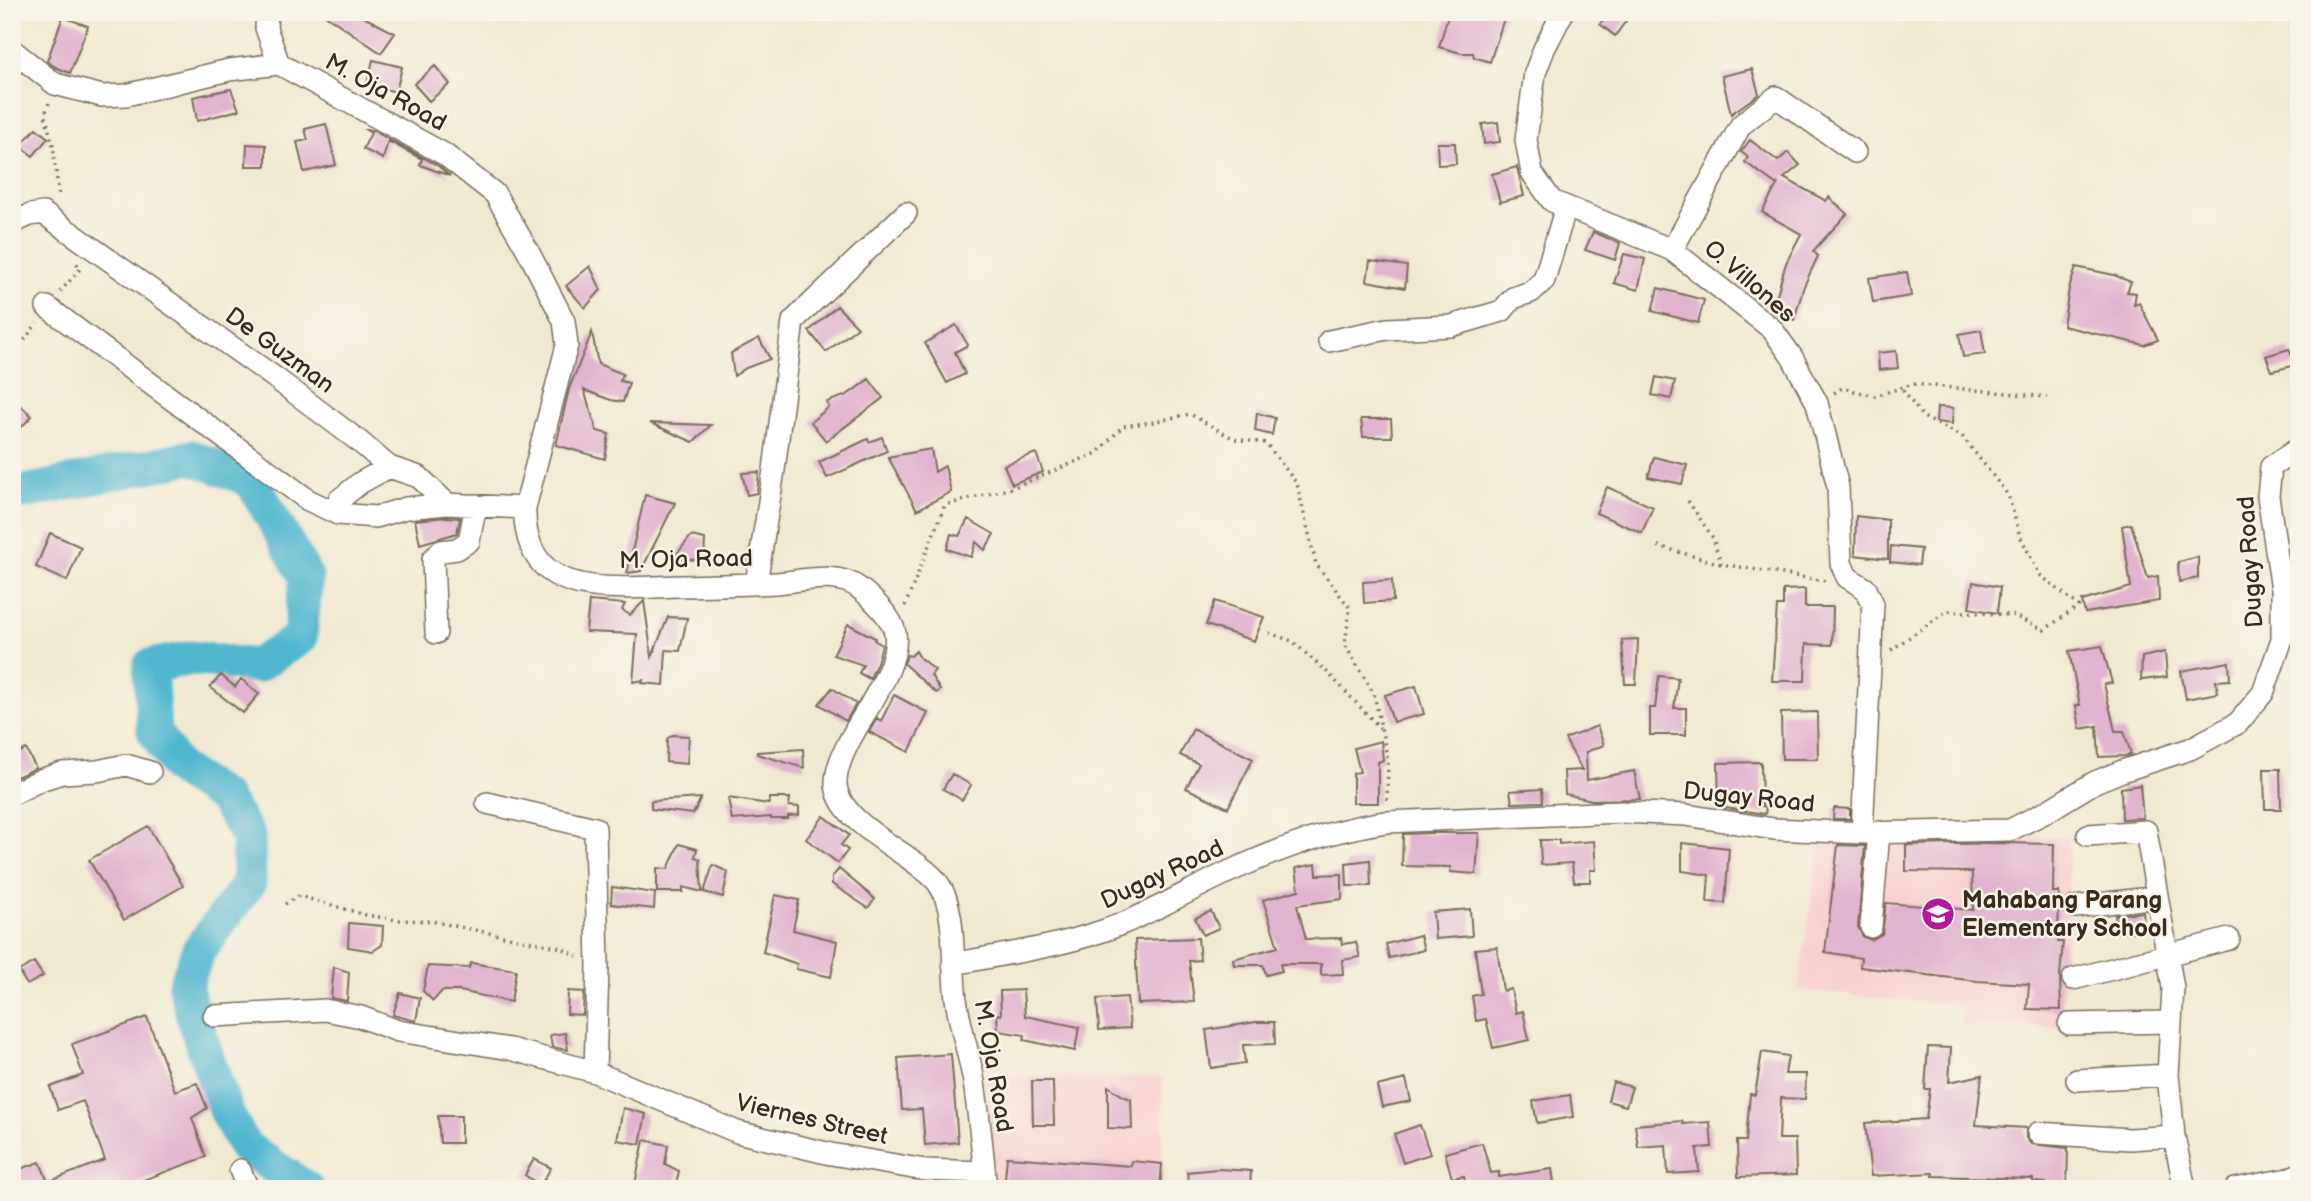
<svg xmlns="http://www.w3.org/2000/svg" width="2311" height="1201" viewBox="0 0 2311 1201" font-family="'Balsamiq Sans',sans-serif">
	<rect width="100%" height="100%" fill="#f7f3e8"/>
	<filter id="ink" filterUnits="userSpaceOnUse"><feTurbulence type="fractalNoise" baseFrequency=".0143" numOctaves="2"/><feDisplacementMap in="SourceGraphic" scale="14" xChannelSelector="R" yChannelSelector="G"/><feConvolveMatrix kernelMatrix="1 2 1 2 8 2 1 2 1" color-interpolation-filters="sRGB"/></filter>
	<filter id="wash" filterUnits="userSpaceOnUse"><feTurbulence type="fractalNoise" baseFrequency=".00686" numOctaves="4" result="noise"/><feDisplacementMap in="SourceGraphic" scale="28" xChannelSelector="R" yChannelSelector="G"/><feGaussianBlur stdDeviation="1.57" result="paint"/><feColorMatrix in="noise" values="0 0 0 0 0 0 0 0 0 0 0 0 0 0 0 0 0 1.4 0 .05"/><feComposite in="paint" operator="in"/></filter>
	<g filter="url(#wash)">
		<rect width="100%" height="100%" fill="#f0e9d2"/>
		<path fill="#f7d0cf" d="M1821 837H2070L2063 1027 1961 1026 1962 1006 1798 990Z
			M984 1074 1163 1078V1189H995Z"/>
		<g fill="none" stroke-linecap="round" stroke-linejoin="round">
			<path stroke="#51b7cf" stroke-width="35" d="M25 492 191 457 251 480 306 577 300 638 256 666 192 658 150 666 154 731 178 768 224 798 248 836 249 883 199 950 185 985 194 1019 226 1112 245 1147 307 1189"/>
		</g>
		<g id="blocks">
			<path fill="#e0b3ce" d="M321 12H354L395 33 381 53Z
				M1449 12H1506L1490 62 1474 57 1473 53H1461L1439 47Z
				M1609 12H1620L1628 18 1615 36 1600 24Z
				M63 17 88 26 70 73 55 67 47 61Z
				M373 60 402 67 396 92 367 84Z
				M435 66 450 84 429 101 414 84Z
				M1752 69 1759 94 1731 114 1722 76Z
				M231 89 239 110 197 121 193 97Z
				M1498 122 1500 142 1484 144 1482 124Z
				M326 124 336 165 304 172 297 142 308 140 305 129Z
				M36 128 48 138 33 156 20 146Z
				M366 130H372L437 165 450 176 420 165 422 159 388 141 383 159 363 149 371 133Z
				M1750 140 1778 161 1788 152 1800 165 1784 178 1826 201 1829 197 1847 214 1813 251 1818 256 1804 286 1794 320 1772 312 1786 263 1801 234 1762 212 1778 183 1777 185 1745 162 1748 157 1741 152Z
				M1437 143H1455L1456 164 1438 165Z
				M247 144 266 145V166H246Z
				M1517 167 1524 196 1500 202 1492 174Z
				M1593 232 1620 243 1615 260 1585 250Z
				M1624 254 1645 259 1638 290 1614 283Z
				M1370 261 1407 266 1405 288 1367 281Z
				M590 266 601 290 585 308 566 286Z
				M2076 267 2114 275 2131 282 2127 292 2136 293 2134 305 2139 303 2158 340 2144 345 2063 326 2069 289Z
				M1907 272 1911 296 1873 302 1869 278Z
				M1658 288 1704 300 1698 323 1652 311Z
				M837 306 858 327 826 352 809 331Z
				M956 325 968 345 955 352 965 374 947 383 925 343Z
				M1981 330 1985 354 1963 357 1959 334Z
				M592 332 598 364 623 374 620 381 629 383 623 402 611 400 584 390 597 431 609 434 605 459 556 445 569 389Z
				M759 338 770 359 746 368 734 376 731 353Z
				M2289 349 2296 365 2272 371 2266 356Z
				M1896 351 1898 368 1879 370 1878 353Z
				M1656 377 1675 381 1671 399 1652 395Z
				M869 379 883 398 826 441 811 422 829 407 827 402 847 395Z
				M12 398 32 416 12 437Z
				M1937 407 1953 408 1952 424 1936 422Z
				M1257 413 1275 418 1272 435 1255 431Z
				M1361 419H1391L1392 437H1363Z
				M650 423 711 425 693 442Z
				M882 437 887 451 827 478 819 462 868 439 869 442Z
				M931 449 935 472 945 466 951 492 917 510 888 457Z
				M1036 453 1043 472 1012 484 1004 465Z
				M1654 457 1687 465 1682 484 1648 477Z
				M759 472 757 493 747 495 742 473Z
				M1607 487 1653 507 1642 533 1596 513Z
				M645 495 675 503 641 571 627 573Z
				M1856 516 1888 520V559L1855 555Z
				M447 517 460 518 457 533 420 544 415 520Z
				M968 519 994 534 985 550 976 542 971 557 947 549 951 534 959 536Z
				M2131 524 2148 578 2158 576 2159 601 2085 613 2082 601 2131 587 2122 526Z
				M50 533 81 547 67 581 36 567Z
				M691 536 705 539 704 560 673 559Z
				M1891 546 1921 549 1919 565 1890 562Z
				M2198 557V578L2179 582 2178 562Z
				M1392 580 1393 601 1364 603 1363 582Z
				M1973 582 2000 587 1997 613 1969 608Z
				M1805 589V607H1833L1832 645 1806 644 1805 681H1772L1777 606H1783V590Z
				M589 601 625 604 622 610 630 615 644 601 652 657 668 617 687 618 680 651 666 650 664 685 642 683 643 680 633 682 637 634 586 632Z
				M1215 601 1264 617 1254 641 1206 625Z
				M848 624 875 638 874 640 882 645 877 663 870 679 859 673 863 665 833 655Z
				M1638 639 1636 684H1625L1622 640Z
				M2102 646 2112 683 2104 684 2115 731H2124L2131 754 2125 756 2099 757 2097 726 2080 729 2076 705H2080L2069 651Z
				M916 651 920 658 935 670 931 675 940 690 936 693 904 664 907 655 911 656Z
				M2165 652 2167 677 2141 680 2142 657Z
				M2229 662 2230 680 2216 681 2218 693 2186 699 2181 671Z
				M221 675 235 687 241 679 259 694 243 713 210 687Z
				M1659 676 1678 678 1674 708H1686V735H1650V708H1655Z
				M1416 686 1424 714 1393 722 1385 695Z
				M832 688 856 704 846 721 819 704Z
				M894 695 928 713 909 752 869 732 877 718 881 721Z
				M1817 712 1818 759H1782L1781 713Z
				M1597 726 1604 745 1586 752 1587 780 1634 771 1640 799 1592 800 1565 794 1564 771 1582 770 1565 739Z
				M1193 729 1253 759 1228 808 1186 788 1199 764 1180 755Z
				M672 735 689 736 687 764 666 762 667 739Z
				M1381 741 1383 760 1378 762V803H1353V773L1360 772 1354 748Z
				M26 749 36 768 17 777 12 768V756Z
				M803 749 804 768 757 754V752Z
				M1761 762 1762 806 1766 807 1765 814 1719 807 1718 763Z
				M2264 769H2280L2281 809H2265Z
				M952 774 971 785 962 800 943 789Z
				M2140 785 2143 818 2122 819 2121 788Z
				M1542 789 1543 802 1512 803 1510 791Z
				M701 798 693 814 651 809V801Z
				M728 798 769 804V798H790L789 806 799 807V815L788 816V819H771V817L732 820Z
				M1834 808 1850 809V819H1833Z
				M824 816 849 835 841 845 848 850 838 863 806 839Z
				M148 826 183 886 124 920 89 860Z
				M1430 833H1479L1476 874 1450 872 1451 867 1402 866 1403 834Z
				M1540 840H1559V844L1594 841 1596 870H1590V882H1574L1572 863 1541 865Z
				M1682 843 1729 848 1725 903 1707 902 1709 875 1682 871Z
				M2001 843 2054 844 2053 892H2059L2058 942H2063L2060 976 2061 1010 2027 1009 2029 984 1977 981 1860 967 1861 958 1825 952 1838 845 1865 846 1858 927 1863 937 1871 940 1882 934 1886 903 1973 910 1972 872 1906 871V845Z
				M679 844 697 849 695 857 700 859 702 892 683 887V892H657V868L668 869Z
				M1370 860 1371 886H1347L1346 863Z
				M1316 864 1317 875 1342 874V899L1297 905 1306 939 1341 938 1342 944 1356 942 1360 957 1342 960 1343 974 1321 975V964H1280L1282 971 1266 975 1263 965H1234L1233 959 1278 947 1263 900 1299 890 1296 868Z
				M713 865 728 872 723 897 704 892Z
				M839 869 875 899 868 908 832 884V877Z
				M612 887 655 893 654 909 611 904Z
				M775 895 799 900 793 930 837 941 831 977 796 969 797 964 763 952Z
				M1470 909 1472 936 1435 939 1433 912Z
				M1211 911 1219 928 1203 935 1195 918Z
				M2143 912 2145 931 2118 933 2115 915Z
				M349 923 383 926 382 945 373 951 348 947Z
				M1420 935 1424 950 1389 958 1386 944Z
				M1198 938 1200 960 1189 961 1194 1002 1138 1004 1135 940Z
				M1497 947 1503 991 1511 989 1516 1013 1523 1011 1529 1040 1493 1048 1486 1019 1476 1021 1472 996 1481 994 1475 949Z
				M34 962 43 976 27 985 19 971Z
				M471 963 516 970 511 1002 460 991H442L433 1001 423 991 428 966 469 968Z
				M334 967 349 972 347 1001 331 998Z
				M1023 990 1025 1016 1079 1027 1075 1051 1024 1040 1025 1035 998 1031 997 1014 1001 1015 1000 991Z
				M568 991 584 992 583 1015 567 1014Z
				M400 993 420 998 416 1021 393 1015Z
				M1127 997 1130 1028 1099 1030 1097 999Z
				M147 1017 175 1091 197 1083 207 1108 192 1118 206 1157 119 1189H16L12 1172 40 1162 48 1182 105 1160 83 1101 58 1110 50 1087 83 1075 72 1044Z
				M1256 1022H1274L1275 1044 1243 1045 1245 1063 1211 1068 1206 1030Z
				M565 1033 568 1050 552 1047 550 1035Z
				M1928 1047 1951 1048 1949 1082 1982 1075 1976 1125 2026 1128V1138L2031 1144 2068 1148 2067 1187H2046V1183L2033 1182V1179L1933 1176V1173L1871 1176 1865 1123 1926 1119 1930 1089H1925Z
				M1762 1052 1788 1056 1785 1074H1806L1805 1099 1781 1098 1779 1139H1795L1796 1175 1738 1177 1737 1141H1746L1750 1094 1755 1095Z
				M951 1054 958 1142 925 1145 922 1109 902 1110 898 1058Z
				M1406 1079 1411 1101 1382 1107 1377 1086Z
				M1032 1081H1053L1054 1125H1033Z
				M1613 1082 1632 1087 1626 1106 1608 1101Z
				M1108 1086 1123 1096 1131 1099 1132 1129 1108 1128Z
				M1570 1095 1573 1117 1537 1123 1533 1101Z
				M623 1108 646 1114 640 1144 617 1140Z
				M438 1116H461V1143H440Z
				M1682 1121 1683 1124 1710 1122 1712 1147 1697 1148 1699 1172 1668 1174 1666 1145 1638 1147 1635 1125Z
				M1420 1125 1430 1154 1403 1163 1394 1134Z
				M644 1140 668 1145 665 1164 679 1171 675 1189H634Z
				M1482 1143 1491 1173 1499 1172V1177L1552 1169 1555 1189H1466L1464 1176 1452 1178 1445 1153Z
				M1007 1157 1131 1166 1132 1161 1162 1164 1160 1189H1004Z
				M534 1159 551 1168 540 1186 525 1175Z
				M1218 1169 1251 1171 1250 1189H1189L1187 1172Z"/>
		</g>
	</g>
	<g filter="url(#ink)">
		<use href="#blocks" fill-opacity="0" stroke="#7a6d5d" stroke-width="2"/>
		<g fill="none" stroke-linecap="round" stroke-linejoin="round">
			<defs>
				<path id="minor" d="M267 12 266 28 279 64 444 154 495 194 527 249 564 321 567 345 525 508C524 534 532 563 558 576 590 593 643 587 679 586 711 585 744 585 776 583 801 581 837 571 859 588 871 597 893 618 895 633 902 677 840 734 836 780 833 823 916 854 938 883 958 910 951 966 956 999 960 1027 969 1054 974 1082 979 1117 983 1153 986 1189
					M1563 12 1544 49 1535 73 1526 140 1532 173 1552 201 1672 250 1772 329 1792 357 1817 403 1838 487 1841 563 1847 577 1866 589 1873 604 1862 833
					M12 50 55 84 102 96 126 95 229 70 279 64
					M12 223 30 215 43 213 274 377 360 442 389 467 419 477 447 504 525 508
					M1672 250 1741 125 1776 97 1855 152
					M47 307 308 500 338 514 376 517 406 508 447 504
					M1329 341 1387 329 1451 326 1502 311 1513 298 1531 292 1544 280 1566 207
					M338 514 339 500 360 483 389 467
					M756 584 774 470 793 321 906 213
					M436 633 433 559 441 551 457 549 469 541 476 505
					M12 794 43 779 62 773 97 771 126 765 150 772
					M487 803 595 828 598 967 595 1072
					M2088 835 2146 831 2173 988 2168 1075 2174 1136 2185 1189
					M2075 907 2157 897
					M1871 927 1879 832
					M953 964C1009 953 1066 946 1119 925 1162 908 1201 883 1244 865 1289 845 1337 829 1386 822L1621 812 1686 815 1774 829 1862 833 2010 830 2044 813 2095 782 2122 771 2190 749 2238 723 2263 693 2282 639V590L2268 496 2271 467 2299 448
					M2073 979 2229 939
					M214 1016 325 1010 361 1017 398 1031 510 1049 595 1072 737 1132 831 1154 925 1170 984 1172
					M2069 1024 2169 1022
					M2077 1080 2168 1075
					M2038 1133 2130 1139 2174 1136
					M240 1170 248 1189
					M2235 1189 2288 1179 2299 1174"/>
			</defs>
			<use href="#minor" stroke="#7a6d5d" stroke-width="24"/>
			<path stroke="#7a6d5d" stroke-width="3.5" stroke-dasharray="2 5" stroke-linecap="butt" d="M49 103 45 115 53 145 59 198
				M60 292 80 269 76 262
				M12 357 37 323
				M1834 393 1842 388 1875 396 1913 384 2047 397
				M1688 501 1713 538 1721 564 1826 581
				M1658 546 1721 564
				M905 606 945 505 1012 488 1097 453 1123 426 1153 422 1190 414 1234 439 1266 443 1297 484 1316 564 1350 608 1345 645 1374 694 1388 761 1387 802
				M1269 633 1292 641 1327 672 1380 728
				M1891 650 1947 611 2012 615 2044 630 2079 606 2040 575 2020 536 2008 495 1962 436 1923 417 1901 388
				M285 904 299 896 366 915 397 920 431 921 562 948 577 956"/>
			<use href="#minor" stroke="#fff" stroke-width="21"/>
		</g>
	</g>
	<defs>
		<symbol id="school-disc" viewBox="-11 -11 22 22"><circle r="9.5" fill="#b5179e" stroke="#f7f3e8"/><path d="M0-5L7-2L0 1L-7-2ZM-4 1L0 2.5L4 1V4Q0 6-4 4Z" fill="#fff"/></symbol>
	</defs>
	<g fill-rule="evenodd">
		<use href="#school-disc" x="1919" y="895" width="38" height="38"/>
	</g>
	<g text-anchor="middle" stroke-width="5" stroke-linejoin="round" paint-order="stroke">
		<g font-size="24" fill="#3b2a1e" stroke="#f7f3e8">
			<text transform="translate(386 92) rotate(29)" y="8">M. Oja Road</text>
			<text transform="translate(1750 281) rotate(41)" y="8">O. Villones</text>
			<text transform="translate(280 350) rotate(36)" y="8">De Guzman</text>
			<text transform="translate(686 559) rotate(-1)" y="8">M. Oja Road</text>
			<text transform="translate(2250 562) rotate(-94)" y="8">Dugay Road</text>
			<text transform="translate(1749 797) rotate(6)" y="8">Dugay Road</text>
			<text transform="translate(1162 874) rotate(-25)" y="8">Dugay Road</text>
			<text transform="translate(994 1066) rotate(80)" y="8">M. Oja Road</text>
			<text transform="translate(812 1119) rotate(13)" y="8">Viernes Street</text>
		</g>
		<g font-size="24" font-weight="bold" fill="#3b2a1e" stroke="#f7f3e8" text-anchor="start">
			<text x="1962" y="908">Mahabang Parang<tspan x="1962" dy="28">Elementary School</tspan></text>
		</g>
	</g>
	<rect width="2311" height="1201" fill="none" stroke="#f7f3e8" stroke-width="42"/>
</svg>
